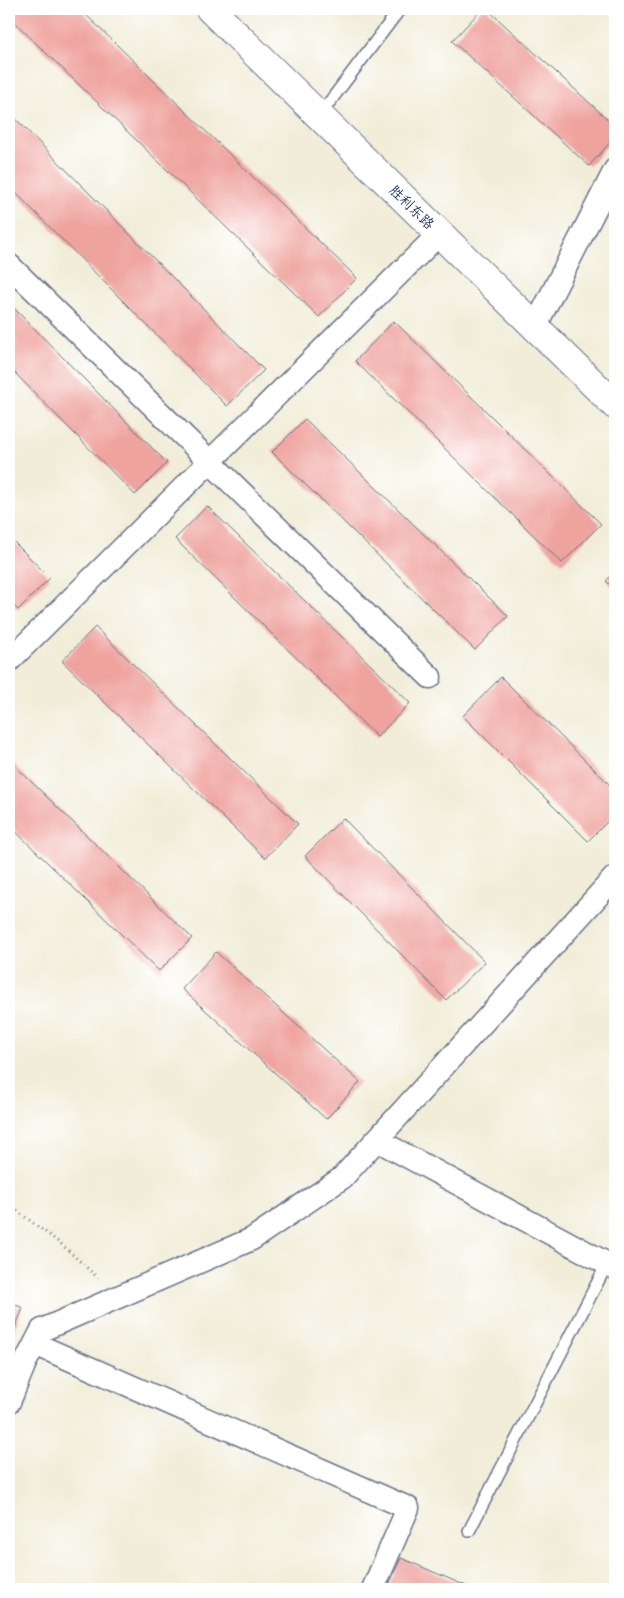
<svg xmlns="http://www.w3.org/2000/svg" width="624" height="1598" viewBox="0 0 624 1598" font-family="'Shantell Sans','LXGW WenKai TC',sans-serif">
	<rect width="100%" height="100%" fill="#fff"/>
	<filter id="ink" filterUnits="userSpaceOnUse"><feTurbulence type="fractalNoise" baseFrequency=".02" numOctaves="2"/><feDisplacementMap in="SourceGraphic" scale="10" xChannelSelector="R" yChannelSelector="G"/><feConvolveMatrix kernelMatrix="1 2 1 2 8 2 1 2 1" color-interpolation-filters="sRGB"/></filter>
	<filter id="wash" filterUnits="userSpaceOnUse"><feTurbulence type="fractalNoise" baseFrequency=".0096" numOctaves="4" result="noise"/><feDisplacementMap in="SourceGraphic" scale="20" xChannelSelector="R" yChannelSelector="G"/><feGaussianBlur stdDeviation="1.12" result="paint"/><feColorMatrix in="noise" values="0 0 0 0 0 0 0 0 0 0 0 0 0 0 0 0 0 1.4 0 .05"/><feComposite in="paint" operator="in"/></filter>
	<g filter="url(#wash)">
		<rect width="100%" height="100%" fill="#f1edd8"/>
		<g id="blocks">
			<path fill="#efa39e" d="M9 9H80L357 278 319 317 9 17Z
				M482 9H487L615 126V137L589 166 452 41Z
				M9 112 264 370 227 406 9 186Z
				M9 303 167 463 135 495 9 367Z
				M394 321 601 524 562 563 355 361Z
				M305 419 508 616 475 650 272 452Z
				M207 506 410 703 377 737 175 539Z
				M9 537 50 578 18 610 9 601Z
				M615 571V589L606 581Z
				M95 627 298 824 265 858 62 661Z
				M501 677 615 790V814L588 841 463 716Z
				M9 760 192 938 159 971 9 825Z
				M343 818 485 962 446 1000 305 856Z
				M216 952 360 1082 326 1119 182 989Z
				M9 1302 23 1308 9 1343Z
				M401 1558 473 1589H393L388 1587Z"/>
		</g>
	</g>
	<g filter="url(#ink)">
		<use href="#blocks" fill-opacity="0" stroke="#667289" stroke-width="1"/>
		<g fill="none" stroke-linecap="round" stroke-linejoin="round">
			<defs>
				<path id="service" d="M319 116 400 9
					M469 1531 607 1264"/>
				<path id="minor" d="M9 265 430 677
					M535 327 615 170
					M9 661 440 233
					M377 1140 615 1268
					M35 1344 408 1508 373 1589
					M9 1402 25 1363 42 1330 252 1239 342 1178 615 877"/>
				<path id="secondary" d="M210 9 615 405"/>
			</defs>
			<use href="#service" stroke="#667289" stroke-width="14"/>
			<use href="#minor" stroke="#667289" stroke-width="25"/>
			<use href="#secondary" stroke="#667289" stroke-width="30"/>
			<path stroke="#667289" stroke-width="3" stroke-dasharray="1 4" stroke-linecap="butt" d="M9 1205 60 1243 98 1278"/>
			<use href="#service" stroke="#fff" stroke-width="11"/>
			<use href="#minor" stroke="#fff" stroke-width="22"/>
			<use href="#secondary" stroke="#fff" stroke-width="28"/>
		</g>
	</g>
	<g text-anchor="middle" stroke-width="5" stroke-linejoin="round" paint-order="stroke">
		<g font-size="14" fill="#1b2f5e" stroke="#fff">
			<text transform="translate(412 207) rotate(44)" y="5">胜利东路</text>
		</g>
	</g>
	<rect width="624" height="1598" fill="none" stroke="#fff" stroke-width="30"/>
</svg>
